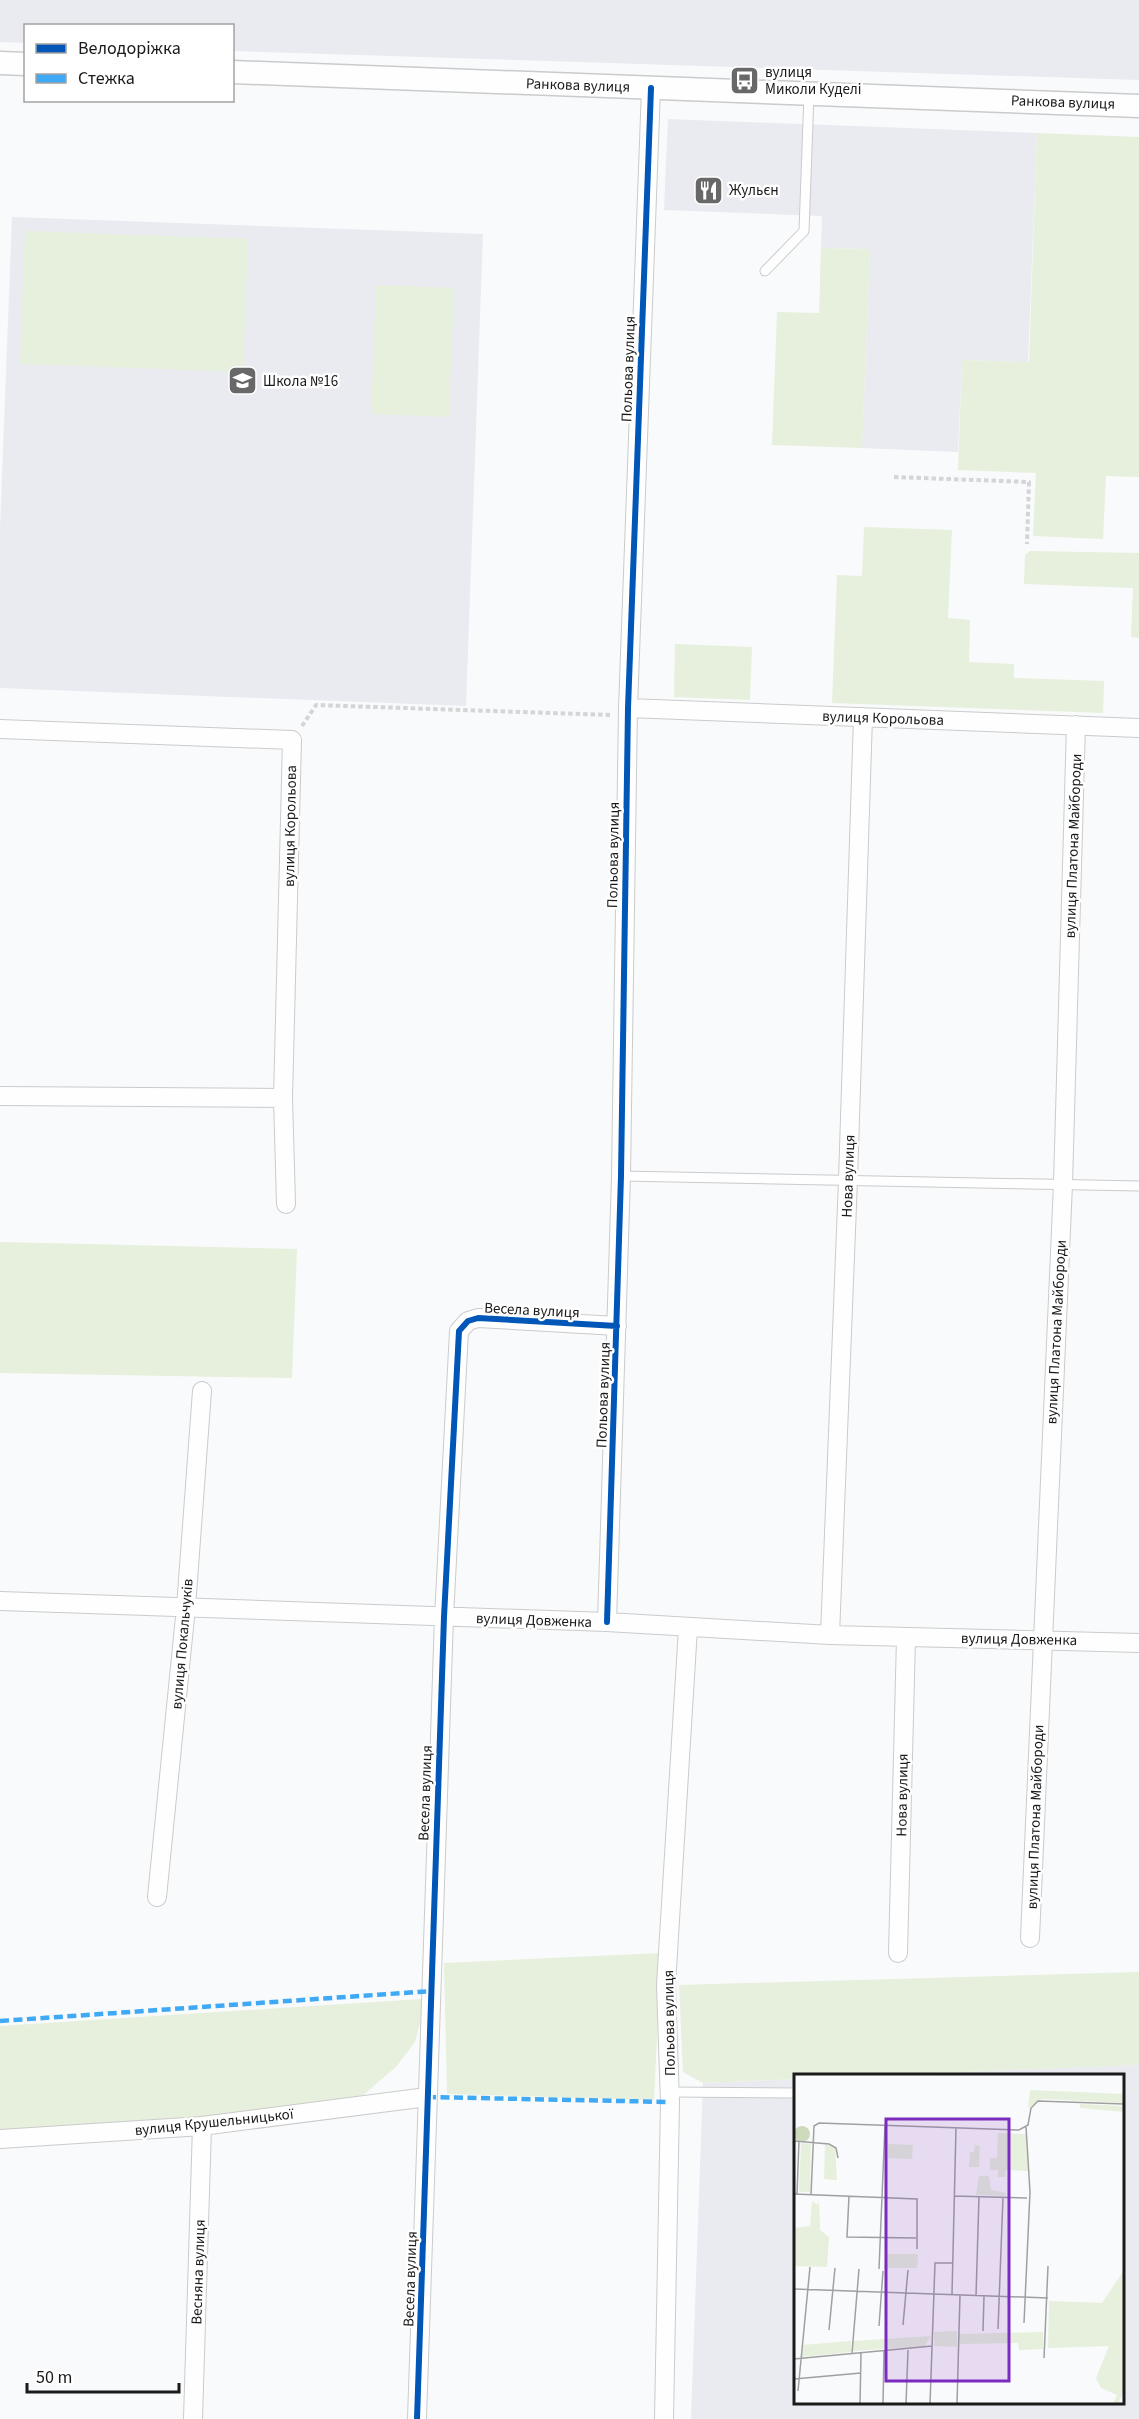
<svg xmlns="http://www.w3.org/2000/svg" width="1139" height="2419" viewBox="0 0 1139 2419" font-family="'Source Sans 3',sans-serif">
	<rect width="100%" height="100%" fill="#f9fafb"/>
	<path fill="#e9ebf1" d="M0 0H1139V80L233 51 232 26H26L25 43 0 42Z
		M668 119 1037 133 1028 362 962 360 958 452 862 448 870 249 821 248 822 216 664 210Z
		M12 217 483 234 466 706 0 688V528Z
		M1139 2065V2419H691L703 2083 795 2079 796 2402H1122V2076L885 2075Z"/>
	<path fill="#e6f0dc" d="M1037 133 1139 137V477L1106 476 1103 539 1033 536 1036 473 958 470 962 360 1029 362Z
		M25 231 248 239 243 372 20 364Z
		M821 248 870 249 862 448 772 445 777 312 819 313Z
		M376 285 454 288 449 417 371 414Z
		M864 527 952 530 948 618 970 620 969 662 1014 664V678L1104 681 1103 713 832 703 837 575 862 576Z
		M1030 551 1139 553V638L1131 637 1133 588 1024 584 1025 555Z
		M675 644 752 647 750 700 674 697Z
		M0 1242 297 1249 292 1378 0 1373Z
		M661 1953 654 2100 447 2094 444 1963Z
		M1139 1972V2065L885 2075 796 2076 795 2079 703 2083 683 2072 679 1985Z
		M421 1999V2020L415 2042 396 2067 363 2095 335 2105 247 2111 194 2119 0 2130V2026Z"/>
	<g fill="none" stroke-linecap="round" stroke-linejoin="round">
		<defs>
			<path id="service" d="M765 271 804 231 809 94
				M621 1176 1139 1186
				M670 2092 796 2093"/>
			<path id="minor" d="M628 708 1139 728
				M0 729 292 740 283 1098 286 1204
				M0 1096 283 1098
				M0 1601 607 1622 830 1635 1139 1643
				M607 1622 621 1176 628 708 651 88
				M830 1635 848 1180 863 717
				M157 1897 186 1607 202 1391
				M1030 1938 1063 1184 1076 725
				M898 1953 906 1638
				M0 2139 202 2126 427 2097
				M193 2419 202 2126
				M417 2419 444 1617 459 1331 468 1321 478 1318 617 1326
				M664 2419 670 2102 666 1985 688 1628"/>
			<path id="tertiary" d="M0 63 26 64
				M232 72 1139 106"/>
		</defs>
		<use href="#service" stroke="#cacbcc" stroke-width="11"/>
		<use href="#minor" stroke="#cacbcc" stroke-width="20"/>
		<use href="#tertiary" stroke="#cacbcc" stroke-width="25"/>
		<path stroke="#d4d5d6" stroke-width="4" stroke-dasharray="4.5 3" stroke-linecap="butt" d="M894 477 1029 482 1027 544
			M302 726 316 705 610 715"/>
		<use href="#service" stroke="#fefefe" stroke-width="9"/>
		<use href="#minor" stroke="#fefefe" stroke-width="18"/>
		<use href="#tertiary" stroke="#fefefe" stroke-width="22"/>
		<path stroke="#3fa9f5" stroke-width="4.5" stroke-dasharray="9 4.5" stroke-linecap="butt" d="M0 2021 432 1991
			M427 2097 670 2102"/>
		<defs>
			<path id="cycleway" d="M607 1622 621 1176 628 708 651 88
				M417 2419 444 1617 459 1331 468 1321 478 1318 617 1326"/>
		</defs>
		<use href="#cycleway" stroke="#fff" stroke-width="10"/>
		<use href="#cycleway" stroke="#0057b8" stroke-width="6"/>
	</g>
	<defs>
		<symbol id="bus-square" viewBox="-11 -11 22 22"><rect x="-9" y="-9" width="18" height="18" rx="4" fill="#686869" stroke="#fff"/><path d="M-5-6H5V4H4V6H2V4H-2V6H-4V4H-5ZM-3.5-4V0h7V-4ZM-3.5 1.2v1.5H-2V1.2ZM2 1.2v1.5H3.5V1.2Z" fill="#fff"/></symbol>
		<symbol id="restaurant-square" viewBox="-11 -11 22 22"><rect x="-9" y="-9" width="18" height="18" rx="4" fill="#686869" stroke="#fff"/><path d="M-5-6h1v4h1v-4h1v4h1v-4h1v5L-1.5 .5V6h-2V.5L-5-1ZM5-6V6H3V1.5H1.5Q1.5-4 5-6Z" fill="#fff"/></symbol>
		<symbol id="school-square" viewBox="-11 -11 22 22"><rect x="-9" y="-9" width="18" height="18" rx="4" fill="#686869" stroke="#fff"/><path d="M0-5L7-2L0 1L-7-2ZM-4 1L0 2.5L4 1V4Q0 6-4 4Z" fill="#fff"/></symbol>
	</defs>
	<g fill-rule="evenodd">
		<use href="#bus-square" x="728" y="64" width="33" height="33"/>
		<use href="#restaurant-square" x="692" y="174" width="33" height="33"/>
		<use href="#school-square" x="226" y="364" width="33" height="33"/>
	</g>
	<g text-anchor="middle" stroke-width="5" stroke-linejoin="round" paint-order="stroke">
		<g font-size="15" fill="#1a1a1b" stroke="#fff" text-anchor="start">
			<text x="765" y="77">вулиця<tspan x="765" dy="17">Миколи Куделі</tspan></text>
			<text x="729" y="195">Жульєн</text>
			<text x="263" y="386">Школа №16</text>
		</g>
		<g font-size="15" fill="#1a1a1b" stroke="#fff">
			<text transform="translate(578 85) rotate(2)" y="5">Ранкова вулиця</text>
			<text transform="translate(1063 102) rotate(2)" y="5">Ранкова вулиця</text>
			<text transform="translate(628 369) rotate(-88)" y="5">Польова вулиця</text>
			<text transform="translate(883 718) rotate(2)" y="5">вулиця Корольова</text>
			<text transform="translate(290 826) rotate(-89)" y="5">вулиця Корольова</text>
			<text transform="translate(1073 846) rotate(-88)" y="5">вулиця Платона Майбороди</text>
			<text transform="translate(613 855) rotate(-89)" y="5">Польова вулиця</text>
			<text transform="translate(848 1176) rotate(-88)" y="5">Нова вулиця</text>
			<text transform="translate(532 1310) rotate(3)" y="5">Весела вулиця</text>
			<text transform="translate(1056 1332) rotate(-87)" y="5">вулиця Платона Майбороди</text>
			<text transform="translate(603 1395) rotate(-88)" y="5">Польова вулиця</text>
			<text transform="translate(534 1620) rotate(2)" y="5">вулиця Довженка</text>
			<text transform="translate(1019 1639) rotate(1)" y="5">вулиця Довженка</text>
			<text transform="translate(182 1644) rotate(-85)" y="5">вулиця Покальчуків</text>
			<text transform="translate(425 1793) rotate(-88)" y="5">Весела вулиця</text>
			<text transform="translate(902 1795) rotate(-89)" y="5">Нова вулиця</text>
			<text transform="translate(1035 1817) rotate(-88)" y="5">вулиця Платона Майбороди</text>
			<text transform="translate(669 2023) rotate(-91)" y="5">Польова вулиця</text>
			<text transform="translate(214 2122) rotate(-6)" y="5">вулиця Крушельницької</text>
			<text transform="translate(198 2272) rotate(-88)" y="5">Весняна вулиця</text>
			<text transform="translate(410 2279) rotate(-88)" y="5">Весела вулиця</text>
		</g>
	</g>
	<g transform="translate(794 2074)">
		<rect width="330" height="330" fill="#f9fafb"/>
		<path d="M236 16 330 20V29L248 25 234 34ZM286 30 330 32V38L286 34ZM204 59 232 60 234 97 212 96 211 103H204V96H196V84H203ZM7 69 17 70 16 118H5ZM31 70 41 74 43 106 30 105ZM94 70 119 71 118 85 94 84ZM181 71 186 72 185 93H175L176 78H180ZM185 102H195L197 116 212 119 211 122 182 121ZM25 125 26 156 35 163 33 193 0 192V154L16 152 18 127 24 131ZM91 180H124L123 194H90ZM330 196V317L324 330H319L323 321 307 314 302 304 315 272 254 274 255 227 308 229ZM163 257V273L140 272V258ZM249 258V275L225 276 224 269 166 270 165 260ZM137 262 131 272 59 277V267ZM57 267V278L8 283V271Z" fill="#e6f0dc"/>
		<path d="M0 60a8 8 0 1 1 16 0a8 8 0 1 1-16 0Z" fill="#cddbbc"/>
		<path fill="none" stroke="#a0a0a1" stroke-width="1.5" d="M0 67 35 70 42 74 44 84M0 120 123 125V175M3 120 5 67M17 121 20 52 25 49 225 56 234 51 237 34 244 27 330 30M55 122 53 163 122 164M160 122 233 124M85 195 91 51M0 215 254 224M158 220 162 54M182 222 185 122M230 249 236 118 232 53M109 251 114 196M85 252 89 197M204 255 209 123M35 256 41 194M189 257 190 222M58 279 65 195M250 284 254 192M0 285 138 272M0 305 67 299M4 317 16 193M66 330 67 279M89 330 90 277M112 330 114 276M136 330 141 189H159M163 330 166 221"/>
		<path fill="#7b2cbf" fill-opacity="0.15" stroke="#7b2cbf" stroke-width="3" d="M92 45H215V307H92Z"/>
		<rect width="330" height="330" fill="none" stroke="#1a1a1b" stroke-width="3"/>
	</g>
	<rect x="24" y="24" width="210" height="78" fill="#ffffff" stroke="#a3a3a4" stroke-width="1.5"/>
	<rect x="36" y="44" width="30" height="9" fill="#0057b8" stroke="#a3a3a4" stroke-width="1.5"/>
	<text x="78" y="54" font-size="18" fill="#1a1a1b">Велодоріжка</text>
	<rect x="36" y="74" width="30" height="9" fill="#3fa9f5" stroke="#a3a3a4" stroke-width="1.5"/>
	<text x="78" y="84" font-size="18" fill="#1a1a1b">Стежка</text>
	<path d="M27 2383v9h152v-9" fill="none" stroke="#1a1a1b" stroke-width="3"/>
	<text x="36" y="2383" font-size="18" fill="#1a1a1b" stroke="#ffffff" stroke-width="4.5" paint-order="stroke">50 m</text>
</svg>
